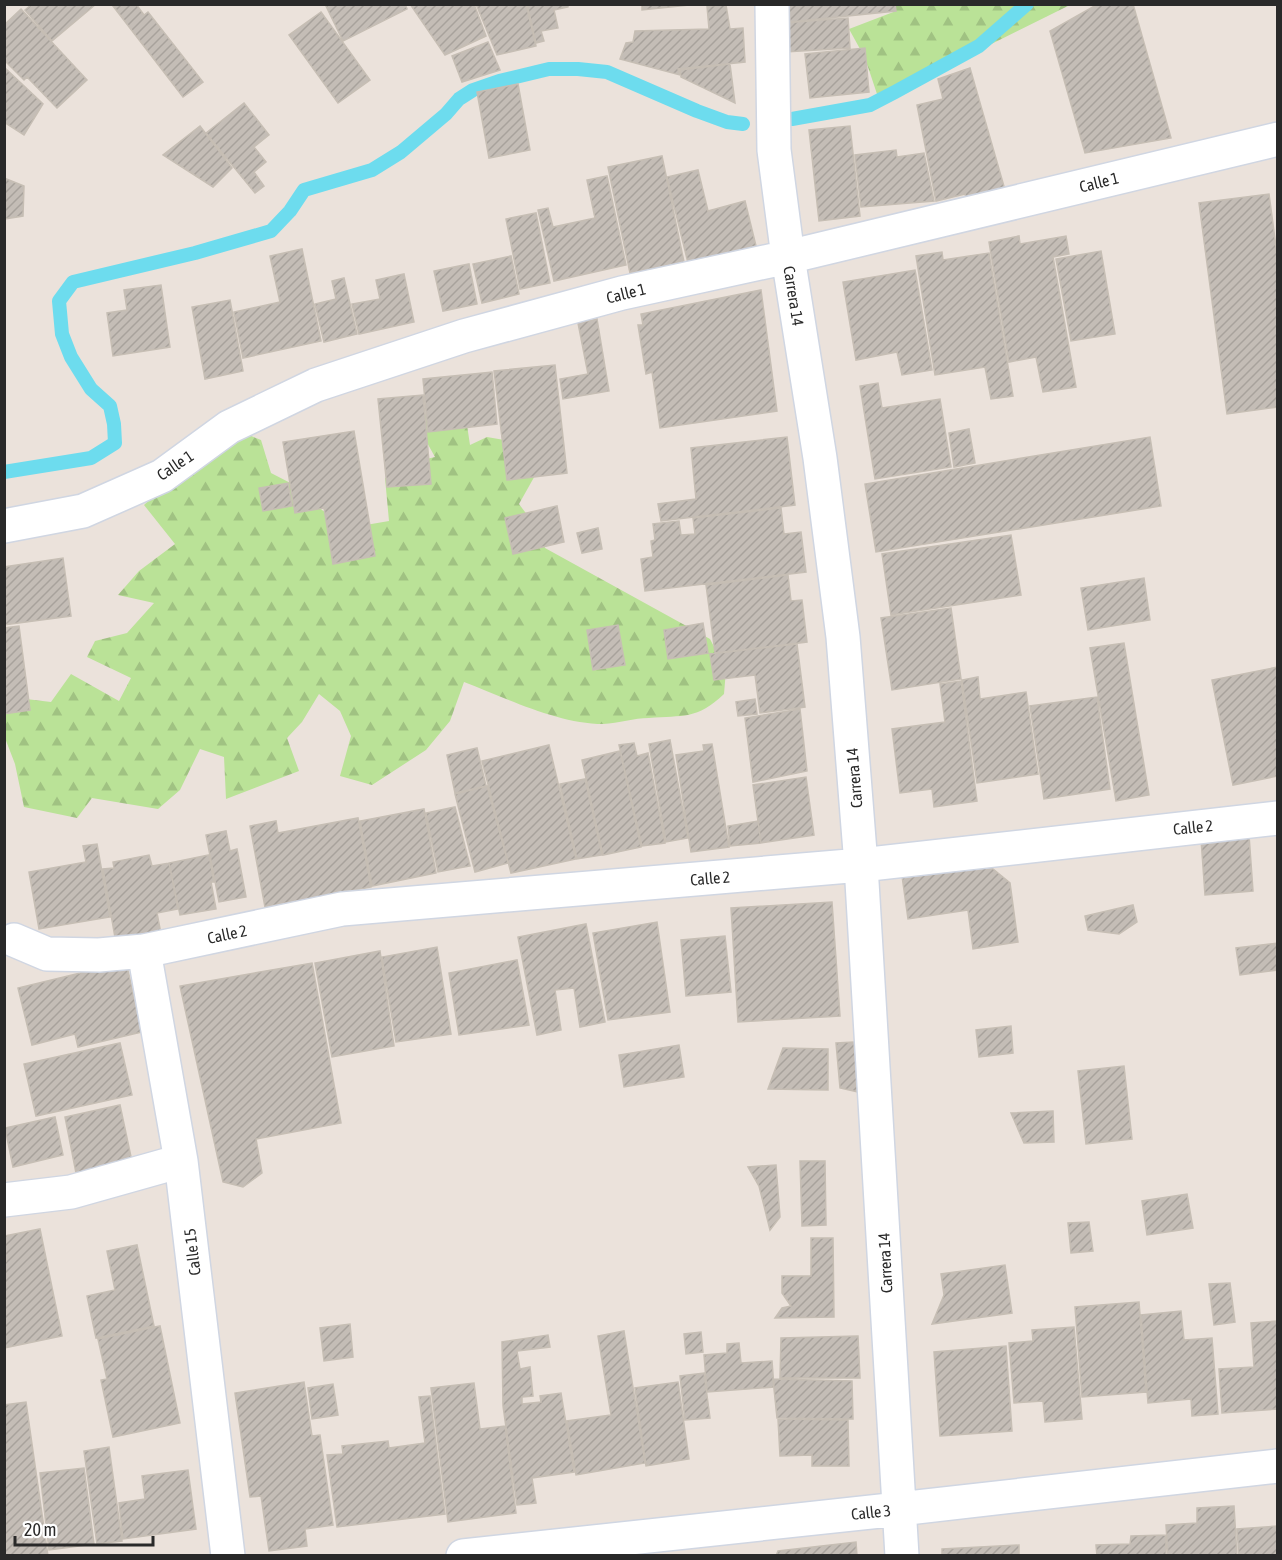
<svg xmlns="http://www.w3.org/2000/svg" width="1282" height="1560" viewBox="0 0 1282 1560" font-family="'Asap Condensed',sans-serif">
	<defs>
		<pattern id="forest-firs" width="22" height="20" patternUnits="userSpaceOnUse" patternTransform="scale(1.5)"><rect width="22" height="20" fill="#bae297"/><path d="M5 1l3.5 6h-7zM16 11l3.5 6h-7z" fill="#a0c282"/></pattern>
		<pattern id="building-hatch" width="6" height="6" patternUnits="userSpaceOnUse" patternTransform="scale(1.5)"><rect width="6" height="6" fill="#c4bdb6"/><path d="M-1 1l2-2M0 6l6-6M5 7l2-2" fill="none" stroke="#a8a29c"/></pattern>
	</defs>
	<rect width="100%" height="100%" fill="#ebe2db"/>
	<path fill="url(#forest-firs)" d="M895 5H1070L879 100 865 58 849 29 896 11Z
		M428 408 467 425 470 445 487 437 510 441 537 472 519 504 540 532 545 548 710 639 726 670 724 694C697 720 683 715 649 718 634 718 619 723 603 724 558 724 506 698 464 682L450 721 426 750 372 785 340 776 351 736 340 711 319 694 302 722 287 738 299 771 226 799 224 757 200 749 180 790 158 809 92 798 77 818 24 807 15 764 5 738 4 709 26 699 51 702 71 674 119 701 131 678 87 657 95 641 127 633 154 603 118 595 139 571 175 544 144 505 229 427 261 440 271 473 302 489 322 510 348 528 389 521 385 478 418 461 435 457 420 430Z"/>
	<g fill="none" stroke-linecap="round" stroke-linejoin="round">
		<path stroke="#6ddcee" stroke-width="14" d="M792 119 870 105 895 92 979 46 1027 4
			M4 472 91 458 115 443 114 424 110 406 91 389 71 357 62 334 59 301 73 282 195 253 271 231 290 211 304 190 372 170 401 152 446 114 459 99 473 90 499 81 549 69H578L607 72 697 111 727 122 743 124"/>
	</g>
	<path fill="url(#building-hatch)" stroke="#c6beb4" stroke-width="1.5" d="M32 4H96L52 41 25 10Z
		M115 4H136L144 15 148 12 203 82 183 97 113 6Z
		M325 4H405L407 9 343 41Z
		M410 4H474L486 36 445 55Z
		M476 4H526L536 46 497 55Z
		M527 4H568V7L554 10 558 28 541 31 544 41 536 43Z
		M642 4H699L642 10Z
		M789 4H895L896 11 790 22Z
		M1098 4H1133L1171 138 1085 153 1050 31Z
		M726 5 730 29 743 28 745 62 678 69 680 75 620 59 626 43 633 42 635 31 709 29 707 6Z
		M21 9 87 80 57 108 27 77 24 80 4 60V25Z
		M321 12 370 80 338 103 289 35Z
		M848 18 850 48 785 52 784 23Z
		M488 42 500 70 462 82 452 56Z
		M865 48 869 92 810 98 805 54Z
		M730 64 735 103 681 77 680 70Z
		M4 67 43 104 24 135 4 122Z
		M970 68 1007 197 968 206 965 194 936 201 917 105 943 99 938 79Z
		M518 84 530 150 489 158 477 92Z
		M244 103 269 135 254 147 266 162 254 172 264 186 255 193 206 133Z
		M200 126 232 168 213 187 163 155Z
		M850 126 860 216 819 221 809 130Z
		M896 150 897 157 924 153 934 201 861 207 855 155Z
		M662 156 684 262 630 273 608 167Z
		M698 170 708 211 745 201 756 246 688 263 667 177Z
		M607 176 626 265 554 281 538 210 548 208 553 227 595 218 587 180Z
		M4 178 24 186 23 216 4 219Z
		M1269 194 1278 262V407L1227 414 1199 203Z
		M536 213 550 283 520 289 506 219Z
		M1019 236 1020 244 1066 236 1069 254 1053 257 1076 387 1043 392 1036 357 1009 362 989 242Z
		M302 249 321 341 243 358 234 312 280 302 270 256Z
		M1101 251 1115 334 1071 341 1056 259Z
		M942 252 943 260 989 253 1013 396 991 399 985 367 935 375 916 256Z
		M511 256 519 294 482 303 473 264Z
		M469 264 477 304 443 311 434 271Z
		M915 270 932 370 902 375 897 352 856 360 843 282Z
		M404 274 414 322 359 334 352 304 380 299 376 280Z
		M344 278 357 334 324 342 315 304 336 299 332 281Z
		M161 285 170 347 113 356 107 313 127 310 124 290Z
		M761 290 777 411 660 428 652 372 646 374 638 325H643L641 314Z
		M230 300 243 371 205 379 192 307Z
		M597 319 609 391 563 399 560 379 588 374 578 323Z
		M555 365 567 473 507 480 494 371Z
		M492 372 497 424 428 432 423 379Z
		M878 383 882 408 940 399 951 467 875 479 860 386Z
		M423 395 431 484 387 487 378 399Z
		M969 429 975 463 954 467 949 433Z
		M354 431 375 556 333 564 324 508 295 513 283 442Z
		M787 437 795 505 661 521 658 504 696 499 691 448Z
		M1150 437 1161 506 876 552 865 484Z
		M288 483 292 506 263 511 259 488Z
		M557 506 564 542 513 554 505 518Z
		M781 508 784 534 801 532 806 572 645 591 641 559 653 557 651 541 655 540 653 524 679 521 681 535 695 534 693 518Z
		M598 528 602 549 582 553 577 533Z
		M1011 535 1021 595 891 615 882 554Z
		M63 558 71 616 4 625V567Z
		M788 575 791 601 802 600 807 642 715 653 706 585Z
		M1144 578 1150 620 1088 630 1081 588Z
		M951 608 961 679 892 690 881 618Z
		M703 623 708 653 668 659 664 630Z
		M618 625 625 665 593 670 587 630Z
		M19 626 30 710 4 714V628Z
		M1124 643 1149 795 1116 801 1090 648Z
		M797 644 805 707 760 713 755 675 714 680 710 654Z
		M1278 667V776L1233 785 1212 680Z
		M978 677 980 699 1026 692 1038 774 977 783 962 680Z
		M961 681 977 801 934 807 932 789 900 793 892 729 945 722 940 684Z
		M1097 697 1110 789 1044 799 1030 706Z
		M755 699 757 714 738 716 736 702Z
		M800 709 807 771 753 782 745 718Z
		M670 740 688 838 666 842 649 744Z
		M634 743 637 756 648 753 665 843 642 846 619 745Z
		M712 744 729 847 691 852 676 755 704 751 703 745Z
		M549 745 576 859 511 873 482 761Z
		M477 748 486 786 455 793 447 755Z
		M620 751 641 847 603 855 582 760Z
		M806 777 814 835 761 843 753 785Z
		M585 779 602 855 577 859 560 784Z
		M487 786 508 863 475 872 455 794Z
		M455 807 470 866 438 872 426 813Z
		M424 809 436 873 372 886 360 821Z
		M358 818 371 887 265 907 250 826 276 821 278 833Z
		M758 821 761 843 730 846 728 826Z
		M226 831 230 851 237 849 246 897 219 902 206 835Z
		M1249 835 1253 891 1205 895 1201 839Z
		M97 844 110 917 39 929 29 872 86 862 83 846Z
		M149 855 152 866 169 863 178 909 157 913 161 934 116 943 103 869 114 868 113 862Z
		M209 855 214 882H211L216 909 180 915 169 863Z
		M987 864 1010 883 1018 942 973 949 968 910 908 919 902 876Z
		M832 902 840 1016 738 1022 731 908Z
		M1133 905 1137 922 1119 934 1088 930 1085 916Z
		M657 922 670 1012 608 1020 593 933Z
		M586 924 605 1022 580 1027 574 988 555 990 561 1030 537 1035 518 937Z
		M725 936 731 992 686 996 681 940Z
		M1278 943V970L1240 975 1236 948Z
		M437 947 451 1034 396 1042 382 957Z
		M380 951 394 1046 332 1057 315 963Z
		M517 960 529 1025 459 1035 449 973Z
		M126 962 142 1032 78 1047 75 1034 32 1045 18 988Z
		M312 963 341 1123 256 1139 262 1173 243 1187 223 1182 180 986Z
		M1011 1026 1013 1053 979 1057 976 1030Z
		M854 1042 858 1092 840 1088 836 1043Z
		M120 1043 132 1095 36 1116 24 1064Z
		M679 1045 684 1077 624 1087 619 1055Z
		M783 1048 828 1049V1090L768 1089Z
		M1124 1066 1132 1139 1086 1144 1078 1071Z
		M120 1105 134 1171 78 1183 65 1117Z
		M1053 1111 1054 1142 1024 1143 1011 1113Z
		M55 1117 63 1155 13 1167 5 1128Z
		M800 1161H825L826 1225 802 1226Z
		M776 1165 780 1217 770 1230 759 1186 748 1167Z
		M1187 1194 1193 1228 1147 1235 1142 1201Z
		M1089 1222 1093 1251 1071 1253 1068 1223Z
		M40 1229 62 1336 4 1348V1262L6 1261 4 1236Z
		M811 1238H833L834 1317 775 1318 782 1308 791 1306 782 1293V1276H811Z
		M137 1245 154 1326 96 1338 87 1296 115 1290 107 1251Z
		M1005 1265 1012 1313 932 1324 944 1295 941 1274Z
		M1230 1283 1235 1322 1214 1325 1209 1284Z
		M1139 1302 1146 1392 1082 1397 1075 1307Z
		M1181 1311 1184 1340 1212 1338 1218 1414 1192 1416 1191 1399 1148 1403 1141 1315Z
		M1278 1321V1409L1222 1413 1219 1369 1254 1367 1251 1323Z
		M350 1324 353 1357 324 1361 320 1328Z
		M160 1326 180 1423 113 1437 101 1380 107 1379 98 1339Z
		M1074 1327 1082 1419 1045 1422 1043 1401 1014 1403 1009 1343 1033 1341 1032 1330Z
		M624 1331 645 1463 576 1475 567 1421 611 1415 598 1336Z
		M701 1332 703 1352 686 1354 684 1334Z
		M548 1335 550 1347 517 1351 520 1369 530 1367 533 1396 522 1397V1404L541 1402 540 1396 561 1393 574 1472 532 1478 536 1503 517 1505 503 1406 502 1342Z
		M858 1336 860 1378H780L781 1338Z
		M739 1343 741 1363 772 1361 774 1387 707 1392 704 1355 727 1353V1344Z
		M1006 1346 1012 1431 940 1436 934 1352Z
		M704 1373 710 1418 685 1420 680 1376Z
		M773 1379 852 1381 853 1419 777 1418Z
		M304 1382 312 1436 320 1435 333 1525 305 1529 307 1546 269 1551 261 1496 250 1497 235 1393Z
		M678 1382 689 1459 646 1466 635 1388Z
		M474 1383 480 1429 505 1426 516 1513 448 1522 431 1388Z
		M333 1384 338 1415 312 1419 308 1388Z
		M430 1396 445 1514 337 1527 327 1455 343 1454 342 1446 388 1441 389 1448 425 1443 419 1397Z
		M26 1402 48 1556H4V1405Z
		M778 1419 848 1420 849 1466H812V1455L780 1456Z
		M109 1447 122 1541 97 1544 84 1451Z
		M84 1468 94 1544 49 1550 40 1473Z
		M188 1470 196 1529 123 1539 119 1503 145 1499 142 1476Z
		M1234 1506 1237 1556H1168L1166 1525 1197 1523V1508Z
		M1278 1526V1556H1239L1237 1529Z
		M1166 1535V1556H1097L1096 1545 1130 1544 1131 1536Z
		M856 1542 857 1556H776L778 1551Z
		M1019 1545V1556H942V1549Z"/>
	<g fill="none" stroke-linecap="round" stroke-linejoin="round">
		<defs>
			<path id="street" d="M772 4 774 150 788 257 820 458 843 637 861 865 902 1556
				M4 526 83 511 162 476 229 427 316 385 464 336 622 293 788 257 1278 139
				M14 940 47 954 99 955 144 951 342 909 861 865 1278 818
				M144 951 181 1161 228 1556
				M4 1200 71 1192 181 1161
				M463 1556 899 1509 1278 1466"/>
		</defs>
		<use href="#street" stroke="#d0d6e2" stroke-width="36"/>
		<use href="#street" stroke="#fff" stroke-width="33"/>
	</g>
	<g text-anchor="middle" stroke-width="6" stroke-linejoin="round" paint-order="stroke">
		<g font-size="16" fill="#292929" stroke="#fff">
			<text transform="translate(1099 182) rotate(-14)" y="6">Calle 1</text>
			<text transform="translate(626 293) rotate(-14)" y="6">Calle 1</text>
			<text transform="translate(794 296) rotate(81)" y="6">Carrera 14</text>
			<text transform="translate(175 465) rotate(-34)" y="6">Calle 1</text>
			<text transform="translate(854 778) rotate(-95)" y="6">Carrera 14</text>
			<text transform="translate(1193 827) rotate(-6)" y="6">Calle 2</text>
			<text transform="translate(710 878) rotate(-5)" y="6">Calle 2</text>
			<text transform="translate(227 934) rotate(-12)" y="6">Calle 2</text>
			<text transform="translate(192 1252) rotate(-97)" y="6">Calle 15</text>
			<text transform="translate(885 1263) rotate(-93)" y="6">Carrera 14</text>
			<text transform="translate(871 1512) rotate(-6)" y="6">Calle 3</text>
		</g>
	</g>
	<rect width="1282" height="1560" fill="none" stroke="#292929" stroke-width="12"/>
	<path d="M15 1536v9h138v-9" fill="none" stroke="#292929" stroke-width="3"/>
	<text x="24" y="1536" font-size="18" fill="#292929" stroke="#ffffff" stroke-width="4.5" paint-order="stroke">20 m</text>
</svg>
